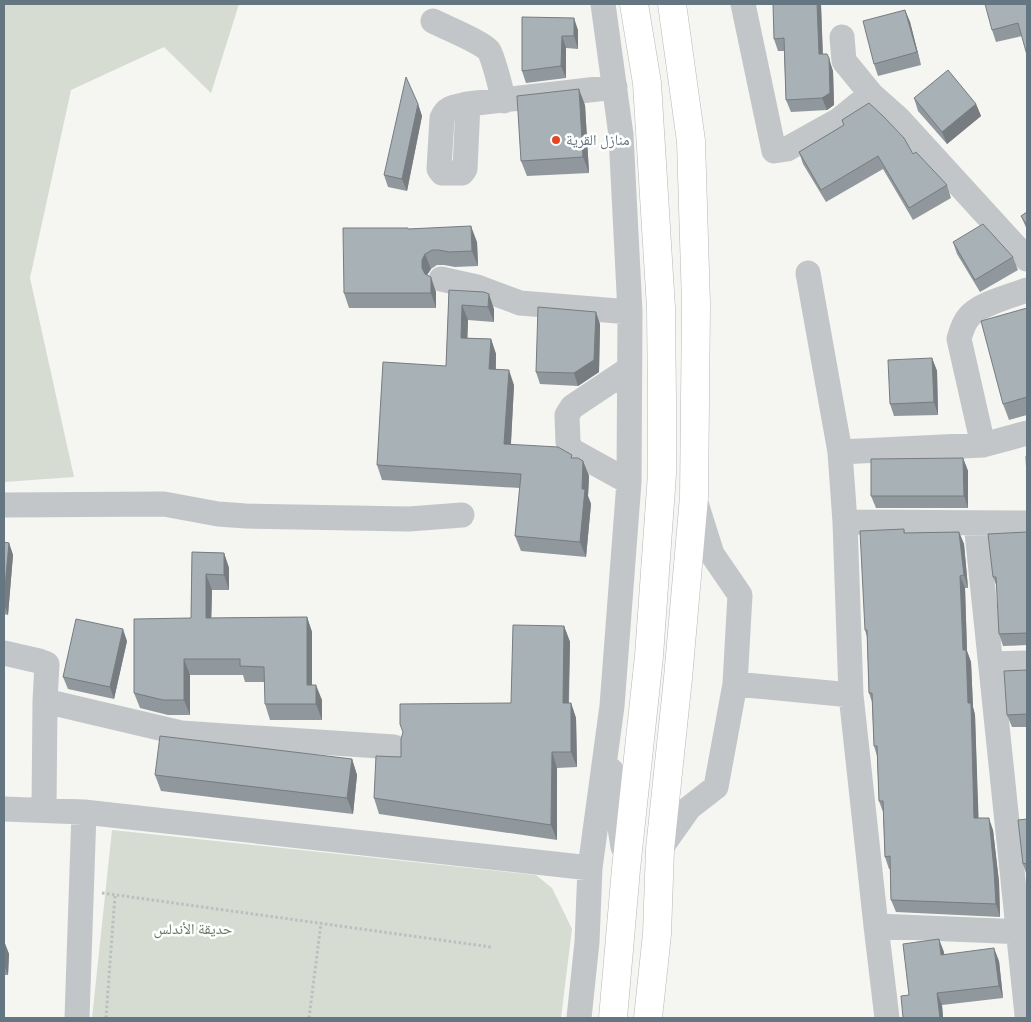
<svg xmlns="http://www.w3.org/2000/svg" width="1031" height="1022" viewBox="0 0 1031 1022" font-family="'Roboto Condensed','Noto Naskh Arabic',sans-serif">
	<rect width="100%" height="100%" fill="#f5f5f1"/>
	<path fill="#d6dcd2" d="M4 4H239L211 93 164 47 71 90 30 278 74 477 4 482Z
		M112 830 536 875 552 888 572 929 561 1018H92Z"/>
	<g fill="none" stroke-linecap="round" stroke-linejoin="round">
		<defs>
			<path id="major" d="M613 1018 626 869 649 656 662 474V401L661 308 647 83 634 4
				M648 1018 657 934 660 849 678 678 694 497 696 304 691 141 672 4"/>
		</defs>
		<use href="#major" stroke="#b3b8bb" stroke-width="29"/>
		<path stroke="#bcbec0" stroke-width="3" stroke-dasharray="2.5 2.5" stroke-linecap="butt" d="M102 893 491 947
			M106 1018 115 895
			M309 1018 321 923"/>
		<path stroke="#c2c6c9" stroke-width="25" d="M743 4 774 151 787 149 839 120 871 94
			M433 21C444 27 482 42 489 51 494 59 501 90 504 101
			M842 37 844 61 871 94 898 118 1027 259
			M468 104 465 169 462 173H442L439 169 442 118C447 106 456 107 468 104L615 87
			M808 273 840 452 845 522 851 695 876 926 887 1018
			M441 279 477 287 520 303 630 312
			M983 445 959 339C961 332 963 324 968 318 978 304 1011 296 1027 290
			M840 452 983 445 1027 433
			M629 482 571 450 568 442 567 415 572 407 629 369
			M4 505 164 504 218 514 246 516 409 519 462 515
			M845 522 1027 523
			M976 523 1027 1015
			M4 653 39 661 47 664 45 701 44 810
			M991 664 1027 663
			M735 684 851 695
			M45 701 181 733 394 747
			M611 770 623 847
			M4 809 84 812 590 868
			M660 849 689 808 716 787 735 684 740 595 712 554 695 500
			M876 926 1027 932
			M77 1018 84 812
			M579 1018 587 942 590 868 612 706 629 482 630 312 621 135 603 4"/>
		<use href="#major" stroke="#fff" stroke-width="28"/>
	</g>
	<path fill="#90989d" d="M1027 4 1022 36 996 42 992 30Z
		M821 5 823 54 833 71 834 105 827 110 791 112 786 100 784 51H778L774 39Z
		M905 10 910 22 921 65 878 76 874 64Z
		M522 17 578 30V49L566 48V78L526 83 522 71Z
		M914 98 976 104 981 116 947 144 918 111Z
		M418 104 422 116 407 191 388 187 384 175Z
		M585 105 589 173 527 176 521 161Z
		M842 120 913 154 947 185 951 198 913 220 883 169 826 202 803 164 799 152 844 125Z
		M1027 212V230L1021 216Z
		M408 229 477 242 478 266 455 267 444 265H437L431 269 427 275 436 292V308H349L344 293Z
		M953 242 1013 257 1018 270 980 292 957 254Z
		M449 290 494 309V322L468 320 467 338 491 339 496 354V369L514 385 511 444 573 458 583 461 589 476 588 496 591 504 586 557 521 551 515 536 520 488 382 480 377 465 446 366Z
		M1027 308V415L1009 420 1003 404Z
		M600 324 599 372 578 386 540 384 536 372Z
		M932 358 937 371 938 415 894 416 890 404Z
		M963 458 968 471V508H876L871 496Z
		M904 529 905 533 959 532 964 544 968 588H965L967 651 971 662 973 707 975 715 978 818 993 830 999 882 1000 917 896 912 891 900 890 869H889L885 857 883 812 879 801 877 756 874 746 872 702 869 693 867 637 865 630Z
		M1027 532V645L1003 646 999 634 997 587 993 577Z
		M4 542 9 543 13 555 8 615 4 614Z
		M192 552 224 553 229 568V590H212L211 618 307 617 312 632V685L322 700V720H270L265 704V682H245L243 675H190V715H168L140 708 134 693 191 618Z
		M564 626 570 642 569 703H571L576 718 577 767 557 768V840L379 814 374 798 511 703Z
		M127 641 114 699 68 689 63 677Z
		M1027 670V727H1012L1007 715Z
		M352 759 357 775 353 814 161 791 155 775Z
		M1027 819V876L1023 864Z
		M4 941 9 954 8 975H4Z
		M944 952V954L999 961 1003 998 942 1005 943 1018H903L909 995Z"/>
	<path fill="#767c7f" d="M817 4H820L821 5 823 66 819 54Z
		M905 10 910 22 921 65 917 52Z
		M574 18 578 30V49L574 36Z
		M562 36 566 48V78L561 66Z
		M829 58 833 71 834 105 827 110 822 98Z
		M579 89 585 105 589 173 583 157Z
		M418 104 422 116 407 191 402 179Z
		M976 104 981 116 947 144 942 132Z
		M471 226 477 242 478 266 472 251Z
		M425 254 431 269 427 275V283L422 268V260Z
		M431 277 436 292V308L431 293Z
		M489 294 494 309V322L488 307Z
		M462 305 468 320 467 353 461 338Z
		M596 312 600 324 599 372 578 386 574 373Z
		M491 339 496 354 495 384 489 369Z
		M932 358 937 371 938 415 934 402Z
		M509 370 514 385 510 459 504 444Z
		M963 458 968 471V508L964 496Z
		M583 461 589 476 588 496 591 504 586 557 580 542Z
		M959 532 964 544 968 588 964 575Z
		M9 543 13 555 8 615 4 604V598Z
		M224 553 229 568V590L224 575Z
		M206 574 212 590 211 633 206 618Z
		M960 576 965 588 967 651 971 662 973 707 975 715 979 830 974 818 968 703 963 650Z
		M307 617 312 632V700L307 685Z
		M564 626 570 642 568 718 563 703Z
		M123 629 127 641 114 699 110 687Z
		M184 659 190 675V715L184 700Z
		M316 685 322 700V720L316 704Z
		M571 703 576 718 577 767 571 752Z
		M552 752 557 768V840L551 825Z
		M352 759 357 775 353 814 347 798Z
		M989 818 993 830 999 882 1000 917 996 904Z
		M939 939 944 952 945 967 941 955Z
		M4 941 9 954 8 975 4 965Z
		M994 948 999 961 1003 998 999 986Z
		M937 993 942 1005 943 1018H940Z"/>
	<path fill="#a8b1b6" stroke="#767c7f" d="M773 4H817L819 54H827L829 58 830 93 822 98 786 100 784 38 774 39Z
		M985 4H1027V55L1018 23 992 30Z
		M905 10 917 52 874 64 863 21Z
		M522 17 574 18V36H562L561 66 522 71Z
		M948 70 976 104 942 132 914 98Z
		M406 77 418 104 402 179 384 175Z
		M579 89 583 157 521 161 517 96Z
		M869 103 883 116 904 138 913 154 916 152 947 185 909 208 878 156 821 190 799 152 844 125 842 120Z
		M1027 212V225L1021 216Z
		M983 224 1013 257 975 280 953 242Z
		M471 226 472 251 449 252 439 250H432L425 254 422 260V268L425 274 431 277V293H344L343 228H408V229Z
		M449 290 484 292 489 294 488 307 462 305 461 338 491 339 489 369 509 370 504 444 558 447 572 455 571 458H578L583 461 582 489H585L580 542 515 536 521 474 377 465 383 362 446 366Z
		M538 307 596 312 594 360 574 373 536 372Z
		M1027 308V397L1003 404 981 321Z
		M932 358 934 402 890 404 888 360Z
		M1026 456H1027V479Z
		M963 458 964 496H871V459Z
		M904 529V533L959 532 964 575 960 576 963 650H966L968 703H971L974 818H989L994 870 996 904 891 900 890 856 885 857 883 801H879L877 746H874L872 693H869L867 630H865L860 531Z
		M1027 532V633L999 634 996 577H993L988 534Z
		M4 542 9 543 4 598Z
		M192 552 224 553V575L206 574V618L307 617V685H316V704H265L264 667 240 666V659H184V700H163L134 693V619L191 618Z
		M76 619 123 629 110 687 63 677Z
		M513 625 564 626 563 703H571V752H552L551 825 374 798 376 756 401 757V739L403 732 400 724V704L511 703Z
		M1027 670V714L1007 715 1004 671Z
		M160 736 352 759 347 798 155 775Z
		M1027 819V863L1023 864 1018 820Z
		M939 939 941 955 994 948 999 986 937 993 940 1018H903L901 996 909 995 903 944Z"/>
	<circle fill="#e44622" stroke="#fff" stroke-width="2" cx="556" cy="140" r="5"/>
	<g text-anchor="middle" stroke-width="5" stroke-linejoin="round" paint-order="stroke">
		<g font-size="15" fill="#647682" stroke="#fff" text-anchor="start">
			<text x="566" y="145">منازل القرية</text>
		</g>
		<g font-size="15" fill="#687962" stroke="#fff">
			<text x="193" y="934">حديقة الأندلس</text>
		</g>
	</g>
	<rect width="1031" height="1022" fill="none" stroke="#647682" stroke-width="10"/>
</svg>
